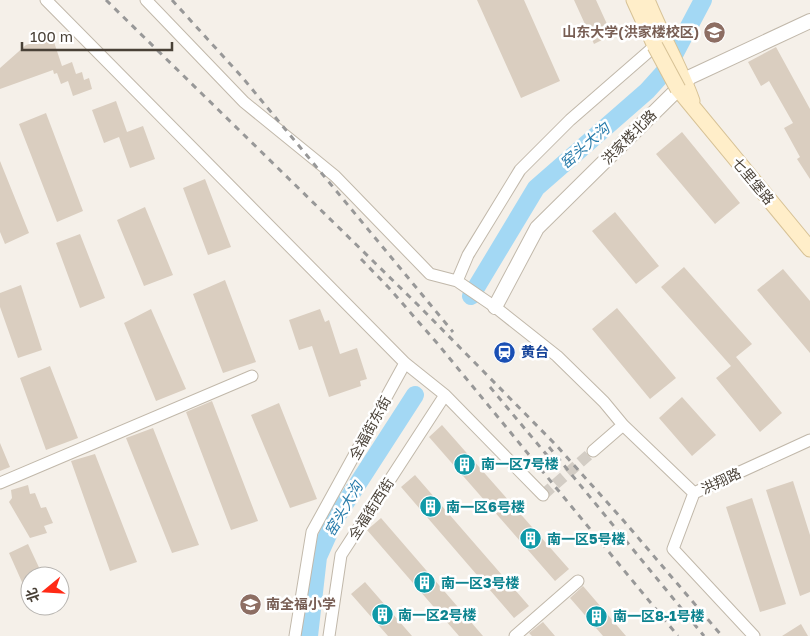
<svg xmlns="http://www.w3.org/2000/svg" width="810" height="636" viewBox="0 0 810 636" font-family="'Golos Text','Noto Sans SC',sans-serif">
	<rect width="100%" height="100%" fill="#f5f0e9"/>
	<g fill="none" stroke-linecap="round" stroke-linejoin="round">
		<path stroke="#a3d8f4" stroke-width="18" d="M471 296 536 188 647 91 666 70 703 0
			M309 636 318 557 335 519 415 395"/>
	</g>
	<path fill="#dacec0" d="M477 0H524L560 81 521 98Z
		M574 0H596L612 35 594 44Z
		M52 36 62 66 72 62 76 74 82 72 84 80 89 78 92 89 73 96 68 81 61 84 57 73 54 74 53 70 0 89V68L26 45Z
		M776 47 810 109V179L797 159 800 157 784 128 793 123 769 81 761 86 748 62Z
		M116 101 127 132 143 126 155 159 130 168 119 137 104 143 92 110Z
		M46 113 83 211 57 222 19 124Z
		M682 132 740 203 715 224 656 154Z
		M0 161 29 233 5 244 0 232Z
		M205 179 231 247 208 255 183 188Z
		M145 207 173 275 144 286 117 220Z
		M615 212 659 266 636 284 592 231Z
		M80 234 105 298 80 308 56 243Z
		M684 267 752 344 736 357 782 413 760 432 716 378 731 366 661 287Z
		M783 269 810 301V353L757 290Z
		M225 280 256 362 223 373 193 294Z
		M21 285 42 350 18 358 0 307V293Z
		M617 308 676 378 650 399 592 329Z
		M151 309 186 389 156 401 124 323Z
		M320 309 325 322 329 320 340 354 357 348 367 379 360 381 361 386 329 397 312 346 299 350 289 320Z
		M50 366 78 438 46 450 20 378Z
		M682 397 716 435 692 456 659 418Z
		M212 401 258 521 231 530 186 412Z
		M279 403 317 499 290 508 251 415Z
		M442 425 569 569 555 581 429 437Z
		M153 428 199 545 172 553 126 438Z
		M0 443 10 467 0 471Z
		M95 454 137 562 110 571 71 461Z
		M415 475 529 606 514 618 401 487Z
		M793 481 810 535V592L800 596 766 490Z
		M28 485 30 494 35 493 41 508 46 507 53 523 44 526 47 533 30 538 9 502 12 498 11 490Z
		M752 498 786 604 760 612 726 507Z
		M381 518 483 636H459L367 530Z
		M28 544 43 576H30V600L9 553Z
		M365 582 412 636H388L351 594Z
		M583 586 626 636H603L570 598Z
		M543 622 555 636H532L529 633Z
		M801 624 808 636H782Z"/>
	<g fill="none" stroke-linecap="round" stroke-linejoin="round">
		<path stroke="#d3cdc5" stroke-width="11" stroke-dasharray="11 5.5" stroke-linecap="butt" d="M543 495 593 451"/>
		<defs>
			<path id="minor" d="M46 0 405 363 445 395 543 495
				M146 0 244 102 335 176 430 274 457 281 495 307 557 356 604 402 623 425 593 451
				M457 281 468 255 520 170 570 120 655 46 660 42
				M623 425 694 493 810 440
				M0 483 252 376
				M694 493 673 549 754 636
				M295 636 312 532 405 363
				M329 636 341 555 445 395
				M515 636 578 581"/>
			<path id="tertiary" d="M495 307 537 228 685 82 690 77 810 21"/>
			<path id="secondary" d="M634 0 655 46
				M647 0C661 35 680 67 692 101
				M678 89 810 249"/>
		</defs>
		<use href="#minor" stroke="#c1b8aa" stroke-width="13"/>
		<use href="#tertiary" stroke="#c1b8aa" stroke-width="16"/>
		<use href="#secondary" stroke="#d7c296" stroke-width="17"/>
		<use href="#minor" stroke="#fff" stroke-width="11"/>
		<use href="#tertiary" stroke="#fff" stroke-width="14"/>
		<use href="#secondary" stroke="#ffeec9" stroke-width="15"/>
		<path stroke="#989898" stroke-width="3" stroke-dasharray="6 6" stroke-linecap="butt" d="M106 0 418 305 555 444 623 520 722 636
			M172 0 242 77 453 332
			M361 259 389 288 437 343 678 636
			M490 387 551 460
			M549 447 704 636"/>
		<defs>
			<path id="secondary-bridge" d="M655 46 678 89"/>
		</defs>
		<use href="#secondary-bridge" stroke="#d7c296" stroke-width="17" stroke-linecap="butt"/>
		<use href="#secondary-bridge" stroke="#ffeec9" stroke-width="15"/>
	</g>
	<defs>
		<symbol id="university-disc" viewBox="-11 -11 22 22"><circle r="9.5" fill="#8d6e63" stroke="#fff"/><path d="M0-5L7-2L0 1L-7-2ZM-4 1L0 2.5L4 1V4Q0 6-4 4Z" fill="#fff"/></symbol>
		<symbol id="station-disc" viewBox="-11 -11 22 22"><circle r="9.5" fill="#1a4fb4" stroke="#fff"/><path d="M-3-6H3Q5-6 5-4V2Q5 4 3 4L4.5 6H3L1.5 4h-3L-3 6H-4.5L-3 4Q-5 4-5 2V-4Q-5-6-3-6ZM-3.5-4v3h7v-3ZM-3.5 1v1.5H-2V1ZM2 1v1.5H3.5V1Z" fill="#fff"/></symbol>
		<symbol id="building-disc" viewBox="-11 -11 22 22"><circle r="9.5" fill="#0f9aa8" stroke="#fff"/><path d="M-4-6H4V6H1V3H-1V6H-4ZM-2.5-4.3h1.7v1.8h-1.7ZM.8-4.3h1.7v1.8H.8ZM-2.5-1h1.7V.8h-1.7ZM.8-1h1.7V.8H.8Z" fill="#fff"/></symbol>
		<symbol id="school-disc" viewBox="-11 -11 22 22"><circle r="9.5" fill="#8d6e63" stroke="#fff"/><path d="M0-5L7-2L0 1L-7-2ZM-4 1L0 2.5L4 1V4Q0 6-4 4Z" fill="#fff"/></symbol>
	</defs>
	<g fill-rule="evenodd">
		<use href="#university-disc" x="702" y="20" width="25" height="25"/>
		<use href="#station-disc" x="492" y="340" width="25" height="25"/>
		<use href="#building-disc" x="452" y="452" width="25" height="25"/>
		<use href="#building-disc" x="418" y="494" width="25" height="25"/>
		<use href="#building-disc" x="518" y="526" width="25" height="25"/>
		<use href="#building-disc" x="412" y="570" width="25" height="25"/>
		<use href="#school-disc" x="238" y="592" width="25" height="25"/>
		<use href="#building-disc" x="370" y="602" width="25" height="25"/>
		<use href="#building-disc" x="584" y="604" width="25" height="25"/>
	</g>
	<g text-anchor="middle" stroke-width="5" stroke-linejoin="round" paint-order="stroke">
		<g font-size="14" font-weight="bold" fill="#785e54" stroke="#fff" text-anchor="end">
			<text x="699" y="37">山东大学(洪家楼校区)</text>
			<text x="266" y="609" text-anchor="start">南全福小学</text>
		</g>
		<g font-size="14" fill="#494137" stroke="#fff">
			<text transform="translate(629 137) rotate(-45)" y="5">洪家楼北路</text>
			<text transform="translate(753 181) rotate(50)" y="5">七里堡路</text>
			<text transform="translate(370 428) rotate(-61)" y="5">全福街东街</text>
			<text transform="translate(721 481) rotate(-25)" y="5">洪翔路</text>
			<text transform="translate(371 509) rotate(-57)" y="5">全福街西街</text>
		</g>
		<g font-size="14" font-weight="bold" fill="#164399" stroke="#fff" text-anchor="start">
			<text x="521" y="357">黄台</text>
		</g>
		<g font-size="14" font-weight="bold" fill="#0d838f" stroke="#fff" text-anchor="start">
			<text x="481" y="469">南一区7号楼</text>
			<text x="446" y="512">南一区6号楼</text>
			<text x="547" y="544">南一区5号楼</text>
			<text x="441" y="588">南一区3号楼</text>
			<text x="398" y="620">南一区2号楼</text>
			<text x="613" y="621">南一区8-1号楼</text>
		</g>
		<g font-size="15" font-style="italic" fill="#277baa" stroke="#fff">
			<text transform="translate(585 146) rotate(-41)" y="5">窑头大沟</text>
			<text transform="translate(344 509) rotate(-60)" y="5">窑头大沟</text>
		</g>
	</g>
	<g transform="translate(45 591) rotate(252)"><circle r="24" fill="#ffffff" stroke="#b6b3af"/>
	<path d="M0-4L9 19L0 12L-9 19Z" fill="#ff2a16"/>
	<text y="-8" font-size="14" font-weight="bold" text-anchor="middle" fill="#494137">北</text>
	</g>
	<path d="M22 42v8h150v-8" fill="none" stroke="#494137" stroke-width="2.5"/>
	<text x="30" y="42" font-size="15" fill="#494137" stroke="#ffffff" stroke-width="4" paint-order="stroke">100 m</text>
</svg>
